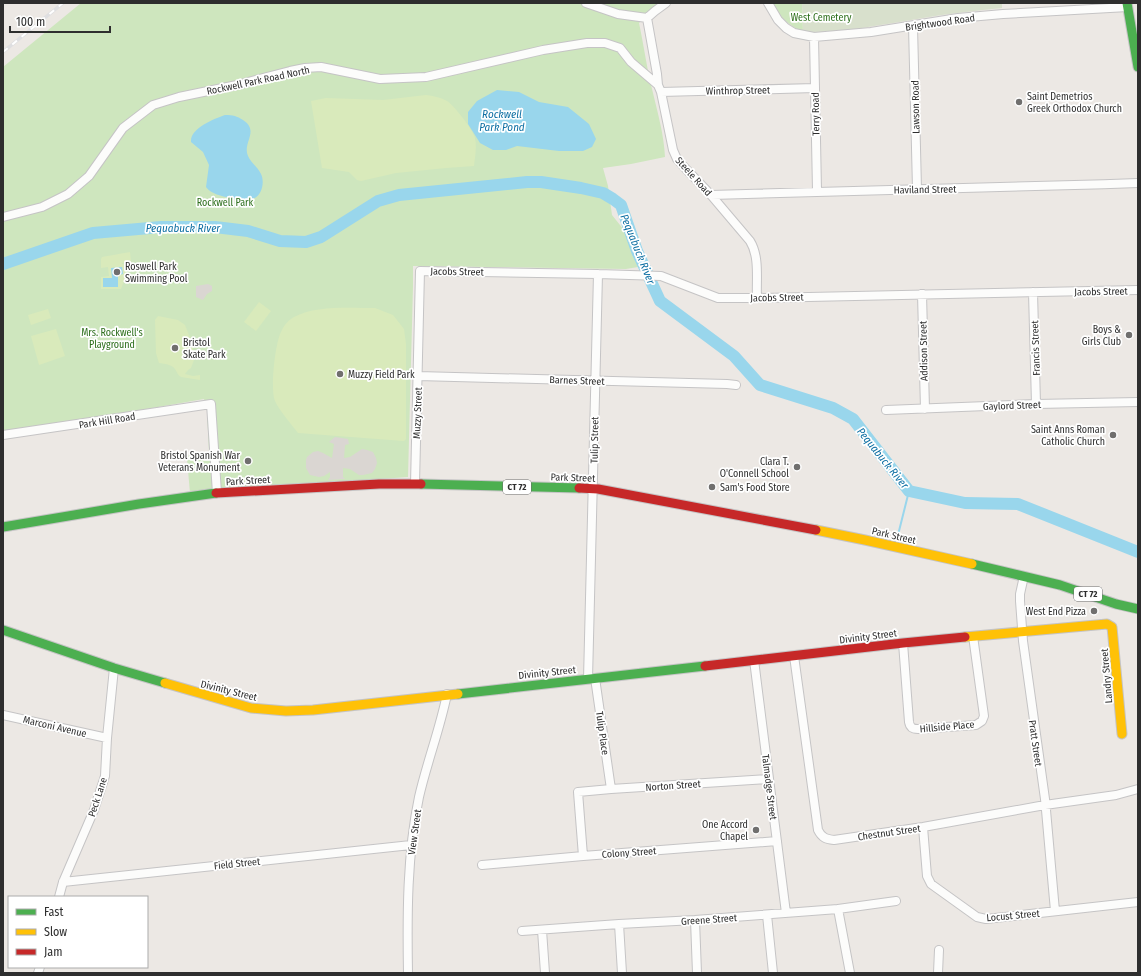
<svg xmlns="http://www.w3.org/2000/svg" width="1141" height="976" viewBox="0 0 1141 976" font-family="'Fira Sans Condensed',sans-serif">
	<rect width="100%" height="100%" fill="#ece8e4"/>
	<path fill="#cee6be" d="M81 3H661L639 23C644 46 647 70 653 93 658 114 664 135 665 157L631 164 603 168 608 186 612 215 636 245 638 267 626 269 413 266V286L408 477 190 493 187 459 189 455 209 452 207 411 204 399 3 434V67Z
		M771 3H802L803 32C787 24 781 18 771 3Z"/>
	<path fill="#d8e0cc" d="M802 3H1002V8C974 11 945 14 917 19 879 25 842 33 803 32Z"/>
	<path fill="#d9eabb" d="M426 95C433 96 440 97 447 101 453 104 474 131 475 138 477 147 475 157 474 166L446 168 396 173 361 181 357 180 349 172 322 168 311 101 326 98 383 100Z
		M130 252 131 261 122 263V264H125L126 276 121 289H101V277L109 276 108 267 101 268V259L102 257Z
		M259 302 271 311 256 331 244 322Z
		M375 308 393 315 404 329 406 344V439L404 441 298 433C292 425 279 410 275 401 270 390 275 341 282 330 284 325 289 320 294 317 315 305 352 308 375 308Z
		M48 309 51 318 31 325 28 315Z
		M158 316 178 320 185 325 193 345V351L194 360 191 368 188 370 185 374 193 376 200 375V380L181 377C177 374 177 372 175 369 171 364 165 364 159 363L156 353 155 320Z
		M56 329 65 356 39 365 31 336Z"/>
	<path fill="#dad6d2" d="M208 284 212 286V291L207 294 203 300 196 297V286Z
		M335 437 348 439 349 444 345 445 344 458 350 457 362 449 367 450 373 452 376 458 377 463 375 469 372 473 363 475H359L350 469 343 468V477L345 479 328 480 330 477V472L324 476 319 477 310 475 306 468V460L307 457 313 452 318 451 323 453 332 458 334 444 329 442Z"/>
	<path fill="#99d6ec" d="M497 90 519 92 539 102 568 107 589 124 596 139 592 147 583 151H559L517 146 506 150H493L480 143 468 124V112L477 101Z
		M225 115C233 115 237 116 243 120 260 131 242 143 248 156 251 163 258 167 261 174 265 182 262 197 252 199 245 201 237 199 230 198 222 196 211 194 206 187L209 165 203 152 191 142C190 128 214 119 225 115Z
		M122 267 123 274 118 275V287H103V278H112L111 268Z"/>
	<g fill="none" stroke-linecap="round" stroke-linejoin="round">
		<path stroke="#99d6ec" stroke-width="2" d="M897 539 909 491"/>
		<path stroke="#99d6ec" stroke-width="12" d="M3 264 93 233 161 227H215L248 231 280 241 306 242 321 237 378 201 399 195 527 182H541L581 188 603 193 613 199 621 205 637 251 660 301 734 356 760 385 833 408 853 419 909 491 965 503 1018 504 1138 552"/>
		<defs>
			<path id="street" d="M586 3 618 14 647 18
				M768 3 778 20 786 28 794 33 814 37 871 32 958 18 1003 14 1128 7
				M647 18 657 74 658 85 661 92 673 150 677 159 686 169 711 195 750 241C760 257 756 280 757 298
				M647 18 655 11 666 3
				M913 26 917 189
				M814 37 817 191
				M661 92 815 88
				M711 195C854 190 996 188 1138 183
				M3 217 42 207 68 194 89 176 123 128 153 105 179 97 237 85 290 71 305 68 321 67 380 79 426 77 543 50 587 43H605L620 48 631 62 658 85
				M1033 292 1036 404
				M922 294 925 409
				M418 376 727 384 736 385
				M886 410 1036 404 1138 402
				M3 435 211 404 217 493
				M415 484 420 271 598 274 661 276 718 298H757L1138 290
				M1024 576 1020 594V601L1023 641 1045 799 1055 911
				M903 643 909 722C910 728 913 729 918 729L976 725 982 721 984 716 973 636
				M794 656 818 830C822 838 826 839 834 840L923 827 1045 805 1116 795 1138 789
				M754 660 786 913
				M595 678 611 789
				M588 679 598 274
				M3 715 107 738
				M923 827 927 876 931 884 977 917 986 919 1138 902
				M583 856 578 792 611 789 768 779
				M482 865 583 856 777 841
				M63 882 411 845
				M59 897 63 882 94 810 105 776 107 738 114 668
				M838 909 850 973
				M767 915 773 973
				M695 920 697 973
				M619 924 622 973
				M542 930 545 973
				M522 931 619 924 695 920 838 909 896 901
				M38 973 40 967
				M408 973C407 915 407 854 419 797 427 762 440 729 447 694
				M938 973 939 950"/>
			<path id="fast" d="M1127 3 1138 67
				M421 484 579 488
				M3 527 139 504 216 493
				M972 564 1060 585 1116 604 1138 609
				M3 630 114 668 165 683
				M458 694 705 666"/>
			<path id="slow" d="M816 530 865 540 972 564
				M965 637 1107 624 1112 627 1122 734
				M165 683 251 708 286 711 313 710 458 694"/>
			<path id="jam" d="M579 488 598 489 816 530
				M216 493 379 484H421
				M705 666 903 643 965 637"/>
		</defs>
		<use href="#street" stroke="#c5c4c5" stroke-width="10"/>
		<use href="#fast" stroke="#c5c4c5" stroke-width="11"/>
		<use href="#slow" stroke="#c5c4c5" stroke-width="11"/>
		<use href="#jam" stroke="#c5c4c5" stroke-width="11"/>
		<use href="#street" stroke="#fcfcfb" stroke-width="8"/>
		<use href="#fast" stroke="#4caf50" stroke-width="9"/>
		<use href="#slow" stroke="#ffc107" stroke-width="9"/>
		<use href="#jam" stroke="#c62828" stroke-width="9"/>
		<defs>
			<path id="rail" d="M3 52 63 3"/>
		</defs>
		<use href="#rail" stroke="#dfdfe1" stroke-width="3.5"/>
		<use href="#rail" stroke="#fff" stroke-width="2" stroke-dasharray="6" stroke-linecap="butt"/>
	</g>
	<g fill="#706f6e" stroke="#fff" stroke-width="1.5">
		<circle cx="1019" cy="102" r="4"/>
		<circle cx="117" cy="272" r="4"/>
		<circle cx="1129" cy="335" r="4"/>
		<circle cx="175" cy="348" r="4"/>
		<circle cx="340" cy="374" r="4"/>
		<circle cx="1113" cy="435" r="4"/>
		<circle cx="248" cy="461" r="4"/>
		<circle cx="797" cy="467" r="4"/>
		<circle cx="712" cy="487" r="4"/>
		<circle cx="1094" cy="611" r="4"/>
		<circle cx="756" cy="830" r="4"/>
	</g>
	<g text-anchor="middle" stroke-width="3.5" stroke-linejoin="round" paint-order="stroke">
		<g fill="#fff" stroke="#6d6d6d" stroke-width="1">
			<rect x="503" y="480" width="28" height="14" rx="3"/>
			<rect x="1074" y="587" width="28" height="14" rx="3"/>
		</g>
		<g font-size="9" font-weight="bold" fill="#2e2e2e">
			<text x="517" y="490">CT 72</text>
			<text x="1088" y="597">CT 72</text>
		</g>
		<g font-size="10" fill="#2c6e1b" stroke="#fff">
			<text x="821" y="21">West Cemetery</text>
			<text x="225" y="206">Rockwell Park</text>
			<text x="112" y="336">Mrs. Rockwell's<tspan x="112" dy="12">Playground</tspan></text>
		</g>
		<g font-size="10" fill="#2e2e2e" stroke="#fff">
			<text transform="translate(940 22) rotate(-8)" y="4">Brightwood Road</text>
			<text transform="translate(258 80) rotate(-12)" y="4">Rockwell Park Road North</text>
			<text transform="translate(738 90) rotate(-1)" y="4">Winthrop Street</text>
			<text transform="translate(915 107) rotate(-91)" y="4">Lawson Road</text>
			<text transform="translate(815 114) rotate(-91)" y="4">Terry Road</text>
			<text transform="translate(694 176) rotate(48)" y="4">Steele Road</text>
			<text transform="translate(925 189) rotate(-1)" y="4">Haviland Street</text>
			<text transform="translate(457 271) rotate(1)" y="4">Jacobs Street</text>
			<text transform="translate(1101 291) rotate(-1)" y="4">Jacobs Street</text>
			<text transform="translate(777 297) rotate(-1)" y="4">Jacobs Street</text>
			<text transform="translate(1035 348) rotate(-92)" y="4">Francis Street</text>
			<text transform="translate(923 351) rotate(-91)" y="4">Addison Street</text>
			<text transform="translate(577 380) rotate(2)" y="4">Barnes Street</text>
			<text transform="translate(1012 405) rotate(-2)" y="4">Gaylord Street</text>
			<text transform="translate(417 413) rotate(-88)" y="4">Muzzy Street</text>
			<text transform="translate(107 420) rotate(-9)" y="4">Park Hill Road</text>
			<text transform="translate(594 440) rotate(-89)" y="4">Tulip Street</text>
			<text transform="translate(573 477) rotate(2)" y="4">Park Street</text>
			<text transform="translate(248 480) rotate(-3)" y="4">Park Street</text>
			<text transform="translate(894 535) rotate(13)" y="4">Park Street</text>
			<text transform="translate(868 636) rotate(-7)" y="4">Divinity Street</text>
			<text transform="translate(547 672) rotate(-6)" y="4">Divinity Street</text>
			<text transform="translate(1106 676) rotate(-95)" y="4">Landry Street</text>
			<text transform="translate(229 690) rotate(14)" y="4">Divinity Street</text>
			<text transform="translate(55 726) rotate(13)" y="4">Marconi Avenue</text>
			<text transform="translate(947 726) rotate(-5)" y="4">Hillside Place</text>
			<text transform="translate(603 733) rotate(82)" y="4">Tulip Place</text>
			<text transform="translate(1036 743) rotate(82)" y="4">Pratt Street</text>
			<text transform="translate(673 785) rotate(-4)" y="4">Norton Street</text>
			<text transform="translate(770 787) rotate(83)" y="4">Talmadge Street</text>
			<text transform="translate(97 797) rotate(-72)" y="4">Peck Lane</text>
			<text transform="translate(414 832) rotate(-82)" y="4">View Street</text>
			<text transform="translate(889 832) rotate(-8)" y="4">Chestnut Street</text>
			<text transform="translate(629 852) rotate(-4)" y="4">Colony Street</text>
			<text transform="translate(237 863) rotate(-6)" y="4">Field Street</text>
			<text transform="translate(1013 915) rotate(-5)" y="4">Locust Street</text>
			<text transform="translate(709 919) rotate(-4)" y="4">Greene Street</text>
		</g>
		<g font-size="10" fill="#2e2e2e" stroke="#fff" text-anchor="end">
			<text x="1027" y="100" text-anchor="start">Saint Demetrios<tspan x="1027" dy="12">Greek Orthodox Church</tspan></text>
			<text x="125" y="270" text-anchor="start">Roswell Park<tspan x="125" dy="12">Swimming Pool</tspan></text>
			<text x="1121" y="333">Boys &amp;<tspan x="1121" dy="12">Girls Club</tspan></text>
			<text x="183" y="346" text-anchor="start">Bristol<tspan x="183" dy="12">Skate Park</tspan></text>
			<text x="348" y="378" text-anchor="start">Muzzy Field Park</text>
			<text x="1105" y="433">Saint Anns Roman<tspan x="1105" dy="12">Catholic Church</tspan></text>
			<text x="240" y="459">Bristol Spanish War<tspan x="240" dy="12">Veterans Monument</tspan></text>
			<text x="789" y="465">Clara T.<tspan x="789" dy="12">O'Connell School</tspan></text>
			<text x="720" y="491" text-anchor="start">Sam's Food Store</text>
			<text x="1086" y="615">West End Pizza</text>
			<text x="748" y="828">One Accord<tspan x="748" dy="12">Chapel</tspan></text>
		</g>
		<g font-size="11" font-style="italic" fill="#0d6fa3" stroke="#fff">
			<text x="502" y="118">Rockwell<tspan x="502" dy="13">Park Pond</tspan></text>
			<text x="183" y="232">Pequabuck River</text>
			<text transform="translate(638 249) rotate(68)" y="4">Pequabuck River</text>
			<text transform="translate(883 458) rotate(51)" y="4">Pequabuck River</text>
		</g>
	</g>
	<rect width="1141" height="976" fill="none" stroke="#2e2e2e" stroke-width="8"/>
	<rect x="8" y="896" width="140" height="72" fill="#ffffff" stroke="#ababab"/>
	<rect x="16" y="909" width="20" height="6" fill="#4caf50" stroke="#ababab"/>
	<text x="44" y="916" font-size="12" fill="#2e2e2e">Fast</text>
	<rect x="16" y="929" width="20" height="6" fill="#ffc107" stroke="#ababab"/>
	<text x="44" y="936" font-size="12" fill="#2e2e2e">Slow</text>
	<rect x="16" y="949" width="20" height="6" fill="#c62828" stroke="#ababab"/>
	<text x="44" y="956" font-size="12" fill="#2e2e2e">Jam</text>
	<path d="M10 26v6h100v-6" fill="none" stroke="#2e2e2e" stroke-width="2"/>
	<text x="16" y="26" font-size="12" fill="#2e2e2e" stroke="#ffffff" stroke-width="3" paint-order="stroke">100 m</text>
</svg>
